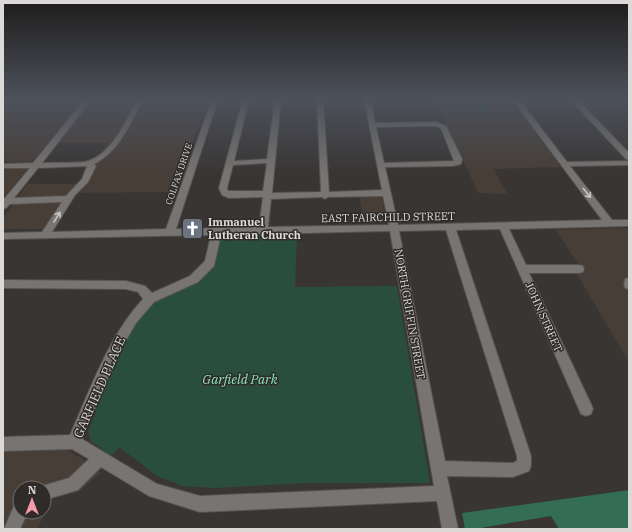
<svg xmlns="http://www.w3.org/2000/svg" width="632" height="532" viewBox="0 0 632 532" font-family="'IBM Plex Serif',serif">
	<rect width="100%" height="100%" fill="#383533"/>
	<path fill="#463e37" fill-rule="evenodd" d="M3 99H84L32 162H3Z
		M94 99H209L189 152 191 160 179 192 72 193 49 229H3V218L27 184H81L107 143H58Z
		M435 99H511L561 167 494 169 507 194 478 193Z
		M3 169H27L3 198Z
		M381 193 386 219V223H364L359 194Z
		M629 228V362L575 271 582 270 556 230Z
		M64 449 81 458 101 473 78 492 50 499 38 529H3V451ZM20 488H44V512H20Z"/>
	<path fill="#294e3e" d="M452 100H484L491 111H467L456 113 450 111V108L448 107 446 102Z
		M297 236 295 287 397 286 430 483H306L215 488 182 486 157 476 119 447 111 456 91 441 88 432 119 350 133 323 152 304 205 275 217 254 221 237Z"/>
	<path fill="#326d54" d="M629 490V529H559L551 516 475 529H465L462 513Z"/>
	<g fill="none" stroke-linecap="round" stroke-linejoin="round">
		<defs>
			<path id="minor" d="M85 99H92L42 163C53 162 78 164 88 161 113 153 126 120 138 99H144C131 122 119 152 94 164L96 166 88 182 75 195 52 232 166 229 212 99H218L176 229 259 227 263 197 229 198 222 195 219 188 243 99H249L234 161 267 159 275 99H281L272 193 321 192 317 99H323L329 192 382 190 364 99H370L375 123 436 122 446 126 462 159 461 164 453 166 385 167 398 225 602 220 512 99H519L567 162 629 161V165L570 166 612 220H629V226L509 229 526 265H579L583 266 584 269 583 272 579 273H529L591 404 593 409 591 414 586 416 581 414 500 229 456 230 531 456V466L529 471 513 477 447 476 458 529H442L437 501 200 512 149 496 101 467 78 490 44 500V488H38L39 487 69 478 89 459 72 449 3 451V437L70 435C91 388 108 337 143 299L138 292 126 289 3 288V280L126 281 145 286 152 293 190 276 205 261 211 235 3 239V233L42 232 62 202 10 204 6 208 3 209V198H5L30 168H3V164L33 163ZM435 126 441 128 454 161 384 163 376 127ZM267 163 263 191H228L227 188 233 165ZM87 166 82 179 66 196 14 198 38 168ZM383 196 389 225 268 227 271 199 322 197 325 199 328 197ZM446 230 517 456V461L513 463 445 461 399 231ZM390 231 434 486 200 496 157 484 82 439 118 354 136 323 154 302 198 282 214 266 221 235Z
				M570 99H577L629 153V159H626Z
				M629 278V289L625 288 624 285 625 279Z
				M20 504V512H28L20 529H4L14 506Z"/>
		</defs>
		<use href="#minor" stroke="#54524f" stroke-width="2"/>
		<use href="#minor" fill="#777471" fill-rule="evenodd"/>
	</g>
	<defs><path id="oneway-shaft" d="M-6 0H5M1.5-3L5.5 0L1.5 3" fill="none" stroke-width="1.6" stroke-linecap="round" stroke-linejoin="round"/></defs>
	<g stroke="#c8c6c4">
		<use href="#oneway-shaft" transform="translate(587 193) rotate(52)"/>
		<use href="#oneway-shaft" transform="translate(57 217) rotate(-58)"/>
	</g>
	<linearGradient id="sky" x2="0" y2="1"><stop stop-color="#1f1d1c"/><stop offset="0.57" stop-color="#4d515b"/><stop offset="1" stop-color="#4d515b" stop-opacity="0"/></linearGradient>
	<rect width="632" height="174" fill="url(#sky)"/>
	<defs>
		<symbol id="church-square" viewBox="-11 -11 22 22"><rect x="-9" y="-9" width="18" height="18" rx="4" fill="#6b7280" stroke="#2e2b29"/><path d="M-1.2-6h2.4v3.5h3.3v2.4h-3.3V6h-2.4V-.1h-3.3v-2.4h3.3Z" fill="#fff"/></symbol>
	</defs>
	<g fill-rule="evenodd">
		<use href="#church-square" x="180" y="216" width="25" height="25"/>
	</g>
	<g text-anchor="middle" stroke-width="3" stroke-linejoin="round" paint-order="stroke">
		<g font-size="9" fill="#dcdad9" stroke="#2e2b29">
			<text transform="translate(179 174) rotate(-71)" y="3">COLFAX DRIVE</text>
		</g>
		<g font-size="11" fill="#dcdad9" stroke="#2e2b29">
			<text transform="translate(388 217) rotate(-1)" y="4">EAST FAIRCHILD STREET</text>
			<text transform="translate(410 314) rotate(80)" y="4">NORTH GRIFFIN STREET</text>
			<text transform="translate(544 317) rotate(66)" y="4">JOHN STREET</text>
		</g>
		<g font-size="11" font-weight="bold" fill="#dcdad9" stroke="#2e2b29" text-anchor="start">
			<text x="208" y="226">Immanuel<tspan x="208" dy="13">Lutheran Church</tspan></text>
		</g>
		<g font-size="13" font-style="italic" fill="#8ae4bb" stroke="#2e2b29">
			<text x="240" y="384">Garfield Park</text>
		</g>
		<g font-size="13" fill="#dcdad9" stroke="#2e2b29">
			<text transform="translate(99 387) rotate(-66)" y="5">GARFIELD PLACE</text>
		</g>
	</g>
	<rect width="632" height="532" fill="none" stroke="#dcdad9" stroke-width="8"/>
	<g transform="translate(32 500)"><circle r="19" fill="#2e2b29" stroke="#74716f"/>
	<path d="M0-3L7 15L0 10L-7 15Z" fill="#f39aab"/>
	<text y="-6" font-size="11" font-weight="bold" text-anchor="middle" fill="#dcdad9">N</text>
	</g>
</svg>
